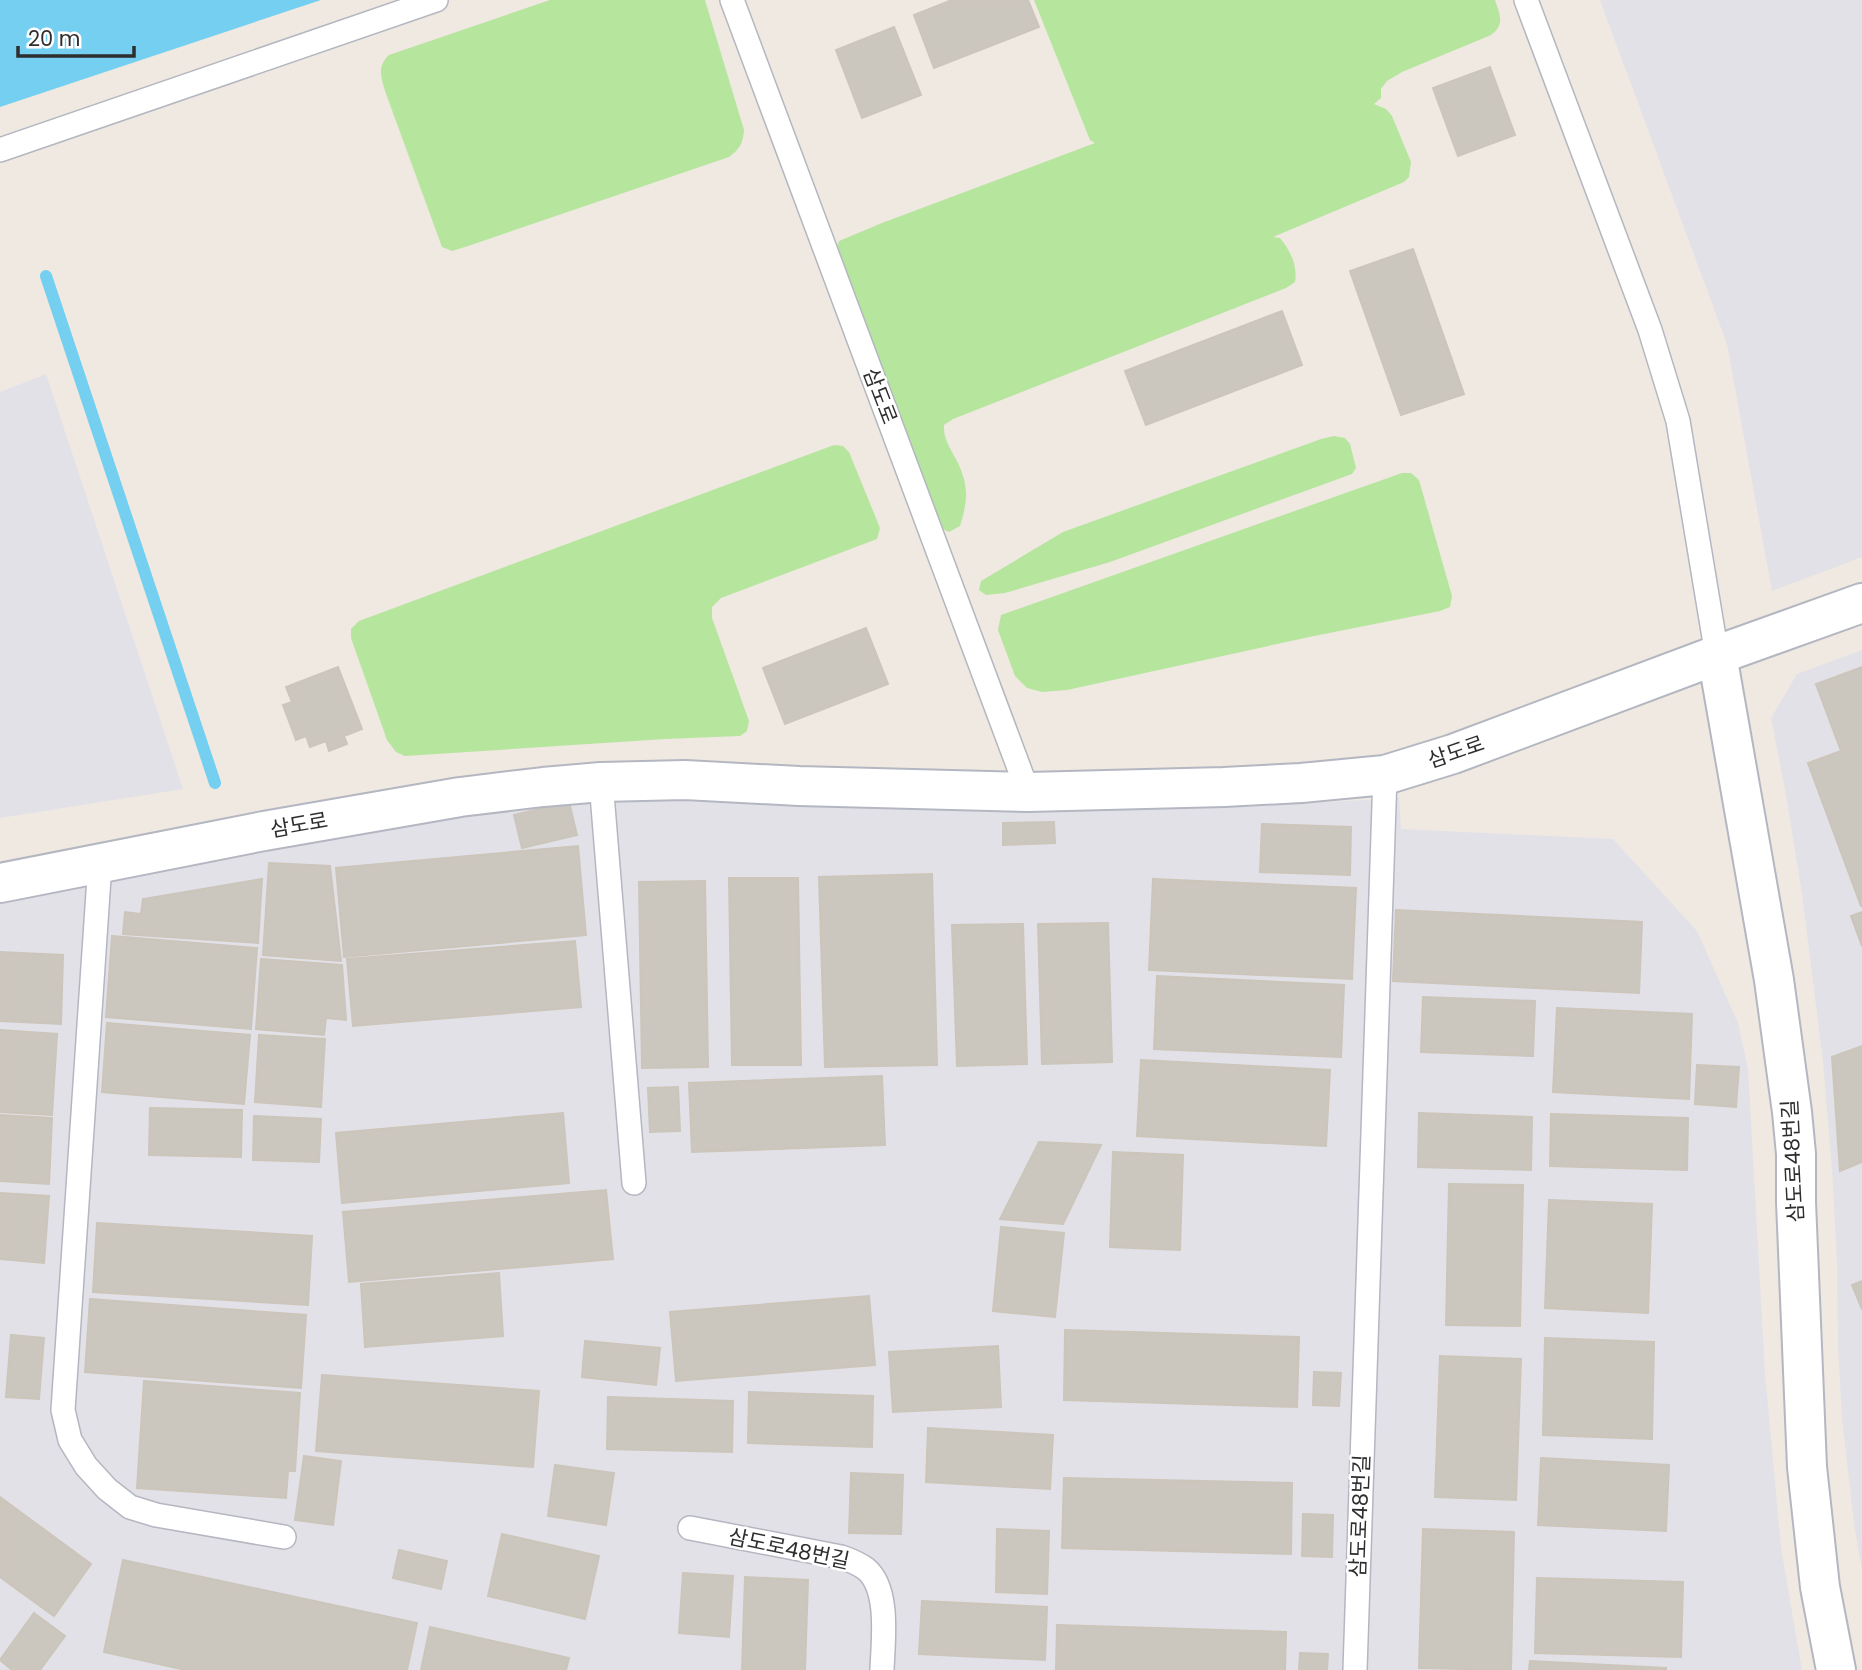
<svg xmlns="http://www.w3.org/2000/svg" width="1862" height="1670" viewBox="0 0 1862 1670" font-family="Poppins,'Noto Sans KR',sans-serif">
	<rect width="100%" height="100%" fill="#efe9e1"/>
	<path fill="#e3e1e8" d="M1600 0H1862V557L1772 591 1727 344Z
		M46 374 183 789 0 818V392Z
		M1862 650V1570L1854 1524 1842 1419 1838 1346 1837 1262 1832 1169 1823 1062 1802 894 1786 795 1771 718 1797 674Z
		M650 795 909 806 1069 810 1240 807 1399 798 1401 829 1613 839 1697 931 1738 1023 1748 1068 1765 1373 1781 1548 1802 1670H0V903L517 804Z"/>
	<path fill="#b6e59e" d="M550 0H705L744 130C743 143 740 149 729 157L468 246 452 251 442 247 385 91C381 77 377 66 389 55Z
		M1034 0H1495C1500 15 1505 25 1491 35L1402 72 1387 81 1381 89V98L1374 104 1386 109 1392 116 1411 162 1409 177 1404 182 1273 237 1280 238C1290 250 1298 266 1295 282L1286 288 953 419 944 425C943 439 951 449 957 461 969 486 968 500 960 526L949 532 939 527 836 250 839 241 882 223 1095 143 1090 140Z
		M1334 436 1345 438 1350 444 1356 468 1352 474 1110 562 1005 593 986 595 979 590 981 581 1063 532 1321 439Z
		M834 445 843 446 849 452 880 528 877 539 721 598 712 607V618L749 721 747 731 740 736 665 739 405 756 396 752 387 740 351 638V629L359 621Z
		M1402 473H1411L1419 480 1452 596 1450 607 1440 611 1314 636 1067 690 1042 692 1027 688 1015 676 998 630 1001 615Z"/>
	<path fill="#75cff0" d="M0 0H321L0 107Z"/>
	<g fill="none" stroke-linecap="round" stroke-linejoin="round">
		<path stroke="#75cff0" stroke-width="12" d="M46 276 215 783"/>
	</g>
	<path fill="#cbc7bf" stroke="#cbc5ba" stroke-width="2" d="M952 0H1028L1039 27 934 68 914 15Z
		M894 27 921 95 862 118 836 50Z
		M1490 67 1515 135 1458 156 1433 88Z
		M1413 249 1464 394 1401 415 1350 271Z
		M1282 311 1302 365 1146 425 1125 371Z
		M866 628 888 684 785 724 763 668Z
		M338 667 362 729 344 736 347 744 329 751 326 741 310 747 306 736 296 740 283 705 292 702 286 687Z
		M1862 667V906H1861L1808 763 1841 751 1816 684Z
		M569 802 577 835 522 848 514 815Z
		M1054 822 1055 843 1003 845V823Z
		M1262 824 1351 827 1350 875 1260 872Z
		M578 846 586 935 344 957 336 868Z
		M269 863 330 866 341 961 263 955Z
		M932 874 937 1065 825 1067 819 877Z
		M729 878H798L801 1065H732Z
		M262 879 258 943 123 934 125 912 141 914 143 899Z
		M1153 879 1356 888 1352 979 1149 970Z
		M705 881 708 1067 642 1068 639 882Z
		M1396 910 1642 922 1639 993 1393 981Z
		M1862 912V946L1851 916Z
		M1108 923 1112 1062 1042 1064 1038 924Z
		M1023 924 1027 1064 957 1066 952 925Z
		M112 936 257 948 251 1029 106 1017Z
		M575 941 581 1007 353 1026 347 959Z
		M0 952 63 955 61 1024 0 1021Z
		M261 959 342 965 346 1020 326 1018 324 1035 256 1029Z
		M1157 976 1344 985 1341 1057 1154 1049Z
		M1423 997 1535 1001 1533 1056 1421 1052Z
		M1557 1008 1692 1014 1689 1099 1553 1092Z
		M107 1023 250 1035 244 1104 102 1092Z
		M0 1030 57 1034 52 1115 0 1112Z
		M259 1035 325 1039 321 1107 255 1102Z
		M1862 1046V1162L1840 1171 1832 1057Z
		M1141 1060 1330 1070 1326 1146 1137 1136Z
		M1697 1065 1739 1067 1736 1107 1695 1104Z
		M882 1076 885 1145 692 1152 689 1083Z
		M678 1087 680 1131 650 1132 648 1088Z
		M150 1108 242 1110 241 1157 149 1155Z
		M563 1113 569 1183 342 1203 336 1133Z
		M1419 1113 1532 1117 1531 1170 1418 1167Z
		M1551 1114 1688 1118 1687 1170 1550 1166Z
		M0 1115 52 1118 49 1184 0 1181Z
		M254 1116 321 1119 319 1162 253 1160Z
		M1039 1142 1101 1145 1063 1224 1000 1219Z
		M1113 1152 1183 1155 1180 1250 1110 1247Z
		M1449 1184 1523 1185 1520 1326 1446 1325Z
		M606 1190 613 1259 349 1282 343 1212Z
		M0 1193 49 1196 44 1263 0 1259Z
		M1549 1200 1652 1204 1648 1313 1545 1308Z
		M97 1223 312 1236 308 1305 93 1292Z
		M1001 1227 1064 1233 1055 1317 993 1311Z
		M499 1273 503 1336 365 1347 361 1284Z
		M1862 1281V1309L1852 1285Z
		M869 1296 875 1365 676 1381 670 1312Z
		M90 1299 306 1315 301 1388 85 1372Z
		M1065 1330 1299 1337 1297 1407 1064 1400Z
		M11 1335 44 1338 39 1399 6 1397Z
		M1545 1338 1654 1342 1652 1439 1543 1435Z
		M585 1341 660 1348 656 1385 582 1377Z
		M998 1346 1001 1407 893 1412 889 1352Z
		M1440 1356 1521 1359 1516 1500 1435 1497Z
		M1314 1372 1341 1373 1339 1406 1313 1405Z
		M322 1375 539 1391 533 1467 316 1451Z
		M144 1381 300 1393 295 1471H288L286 1498 137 1488Z
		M749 1392 873 1396 872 1447 748 1443Z
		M608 1397 733 1401 732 1452 607 1449Z
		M928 1428 1053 1435 1050 1489 926 1482Z
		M304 1456 341 1461 333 1525 295 1520Z
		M1541 1458 1669 1465 1666 1531 1538 1525Z
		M555 1465 614 1473 606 1525 548 1516Z
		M851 1473 903 1475 901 1534 849 1533Z
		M1064 1478 1292 1483 1291 1554 1062 1548Z
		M0 1497 91 1564 54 1616 0 1577Z
		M1303 1514 1333 1515 1332 1557 1302 1556Z
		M997 1529 1049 1531 1047 1594 996 1592Z
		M1423 1529 1514 1532 1511 1670 1419 1668Z
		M502 1534 599 1556 585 1619 488 1596Z
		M399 1550 447 1561 441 1589 393 1578Z
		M123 1560 417 1623 407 1670H186L104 1652Z
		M683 1573 733 1576 729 1637 679 1633Z
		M745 1577 808 1580 805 1670H742Z
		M1537 1578 1683 1582 1681 1657 1535 1653Z
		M922 1601 1047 1607 1045 1660 919 1654Z
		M34 1613 65 1636 40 1670H12L0 1660Z
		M1057 1625 1286 1632 1285 1670H1056Z
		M430 1627 569 1658 566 1670H421Z
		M1300 1653 1328 1654 1327 1670H1299Z
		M1530 1661 1666 1668V1670H1529Z"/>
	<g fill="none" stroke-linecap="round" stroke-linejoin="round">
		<defs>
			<path id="service" d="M732 0 1028 792
				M1526 0 1650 330 1678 421 1717 655
				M0 150 436 0
				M601 782 634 1183
				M100 863 63 1410 70 1440 86 1466 107 1489 130 1507 156 1515 284 1537
				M690 1528 841 1557C850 1560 858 1563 866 1569 890 1589 883 1641 882 1670
				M1355 1670 1385 775"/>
			<path id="minor" d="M1717 655 1774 980 1792 1112 1796 1154V1202L1807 1467 1820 1587 1836 1670"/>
			<path id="tertiary" d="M0 883 264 831 460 797 543 787 601 782 685 780 799 786 1028 792 1224 787 1301 783 1385 775 1453 754 1717 655 1862 603"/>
		</defs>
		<use href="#service" stroke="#b4b7c1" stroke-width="26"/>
		<use href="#minor" stroke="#b4b7c1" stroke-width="42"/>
		<use href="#tertiary" stroke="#b4b7c1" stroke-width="42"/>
		<use href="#service" stroke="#fff" stroke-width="23"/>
		<use href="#minor" stroke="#fff" stroke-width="38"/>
		<use href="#tertiary" stroke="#fff" stroke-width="38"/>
	</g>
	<g text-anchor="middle" stroke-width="5" stroke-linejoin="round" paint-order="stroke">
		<g font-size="21" fill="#2e2e2e" stroke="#fff">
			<text transform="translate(880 396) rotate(69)" y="7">삼도로</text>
			<text transform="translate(1456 752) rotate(-19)" y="7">삼도로</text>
			<text transform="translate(299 825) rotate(-10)" y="7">삼도로</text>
			<text transform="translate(1793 1161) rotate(-93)" y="7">삼도로48번길</text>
			<text transform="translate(1360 1516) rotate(-88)" y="7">삼도로48번길</text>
			<text transform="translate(789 1549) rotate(12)" y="7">삼도로48번길</text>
		</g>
	</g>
	<path d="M18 46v10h116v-10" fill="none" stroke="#2e2e2e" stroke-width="3.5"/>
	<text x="28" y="46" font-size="21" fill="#2e2e2e" stroke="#ffffff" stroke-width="5" paint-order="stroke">20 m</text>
</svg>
